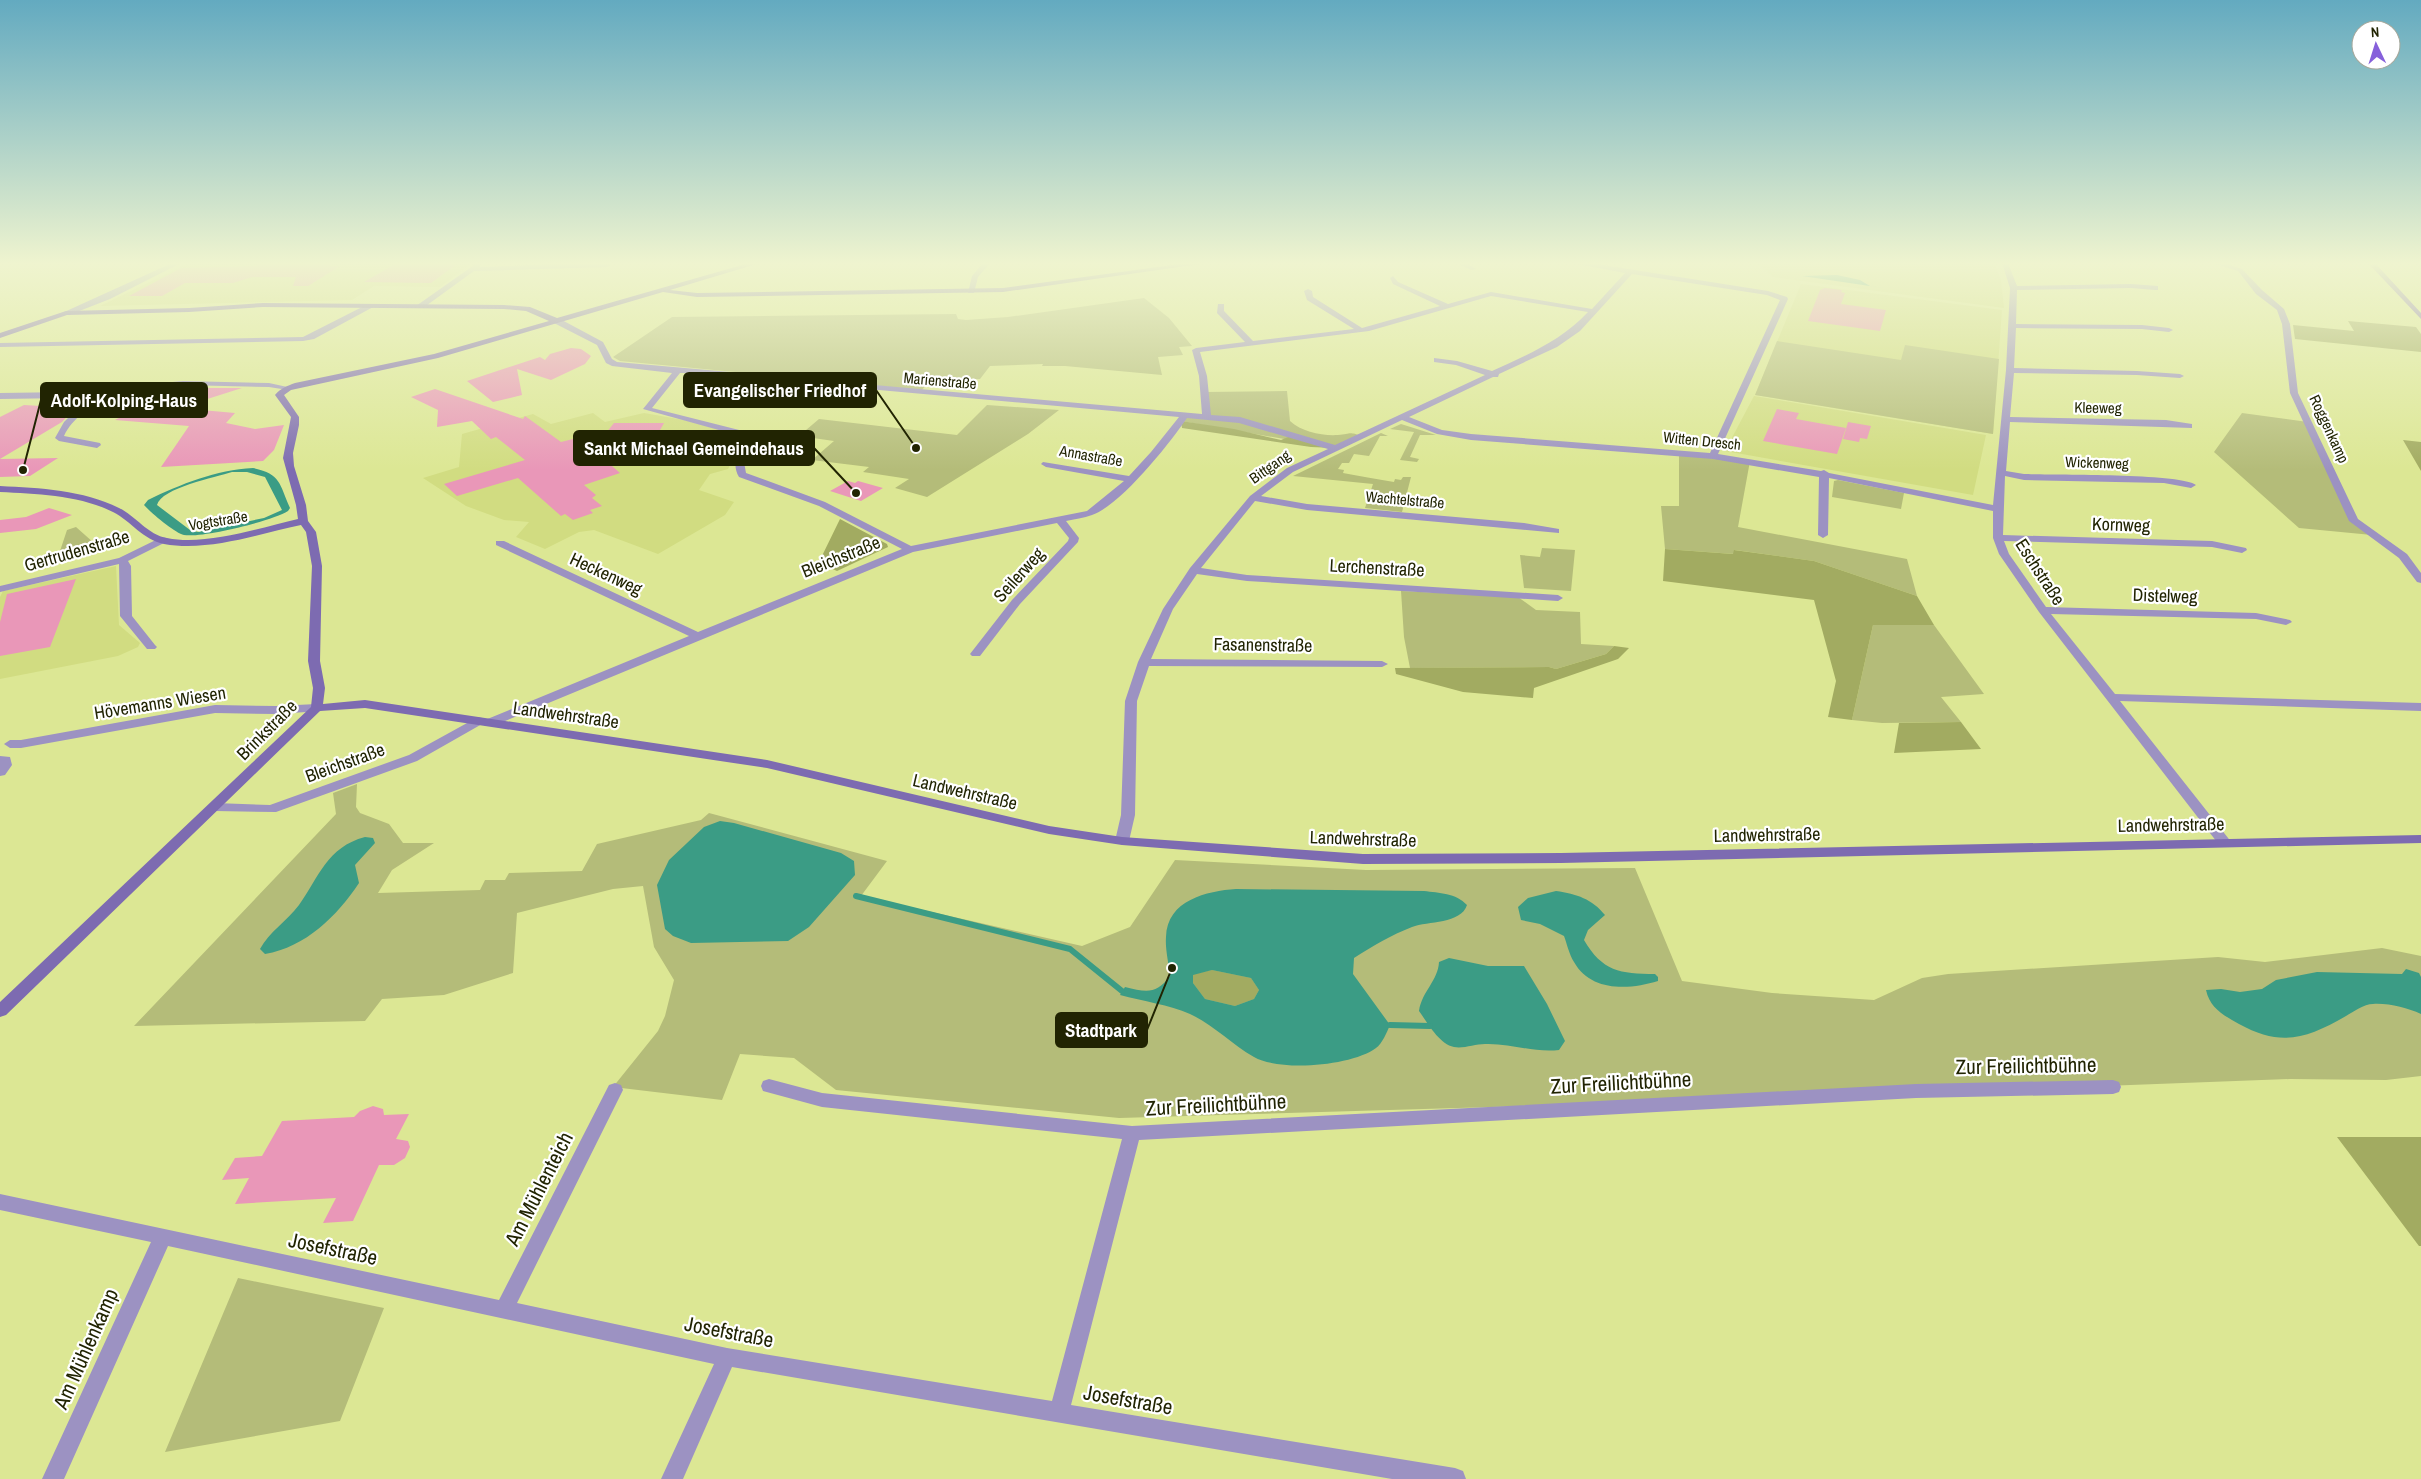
<svg xmlns="http://www.w3.org/2000/svg" width="2421" height="1479" viewBox="0 0 2421 1479" font-family="'Archivo Narrow',sans-serif">
	<rect width="100%" height="100%" fill="#dce794"/>
	<path fill="#d1dc81" d="M189 263H472L440 287 374 286 352 300 100 306Z
		M1757 263H1994L2001 280 2004 308 1773 277Z
		M1801 284 2002 310 1993 434 1755 395Z
		M1754 396 1986 435 1973 495 1725 451Z
		M593 413 605 422 644 413 684 420 743 436 742 442 728 469 710 474 699 490 734 502 725 515 658 554 594 530 579 532 545 549 516 537 529 522 504 520 466 506 423 478 459 467 462 434 533 414 551 424Z
		M116 566 119 625 140 643 138 647 118 656 0 679V597L3 591Z"/>
	<path fill="#b4bc79" d="M1144 298 1169 318 1192 346 1179 347 1183 355 1158 357 1162 375 1065 366H1042L1043 364 990 366 980 379 943 380 941 384H927L922 390 620 361 613 357 672 317 956 314 958 319 966 320 1008 317Z
		M1777 341 1901 360 1905 345 1999 359 1993 434 1755 395Z
		M1287 391 1290 421C1302 432 1322 436 1338 435 1350 434 1349 431 1361 436L1335 448 1181 421 1185 415 1207 416 1205 392Z
		M987 405 1059 410 1028 434 927 497 895 488 909 479 863 472 869 467 812 460 834 441 799 436 819 419 957 435Z
		M2242 413 2308 422 2354 521 2372 535 2299 528 2214 452Z
		M1401 424 1436 435H1420L1410 457 1419 459 1417 462 1400 460 1414 432 1390 429Z
		M1381 433 1388 436H1380L1369 456 1354 454 1349 463H1342L1338 469 1344 470 1343 473C1359 476 1376 479 1394 482L1395 479 1401 480 1403 477H1411L1402 512 1365 508 1373 484 1293 476Z
		M1679 453 1750 461 1738 527 1907 559 1917 596 1814 561 1735 550 1734 554 1665 549 1661 506H1679Z
		M1838 480 1904 493 1901 509 1832 497 1834 481Z
		M76 527 94 543 85 549 59 554 67 530Z
		M1542 548 1575 550 1571 591 1524 588 1520 555 1540 557Z
		M1401 591 1518 597 1536 610 1580 612 1581 644 1614 646 1606 654 1556 669 1549 667 1410 668 1404 637Z
		M1873 625H1934L1984 694 1941 697 1961 722 1882 723 1852 720Z
		M357 784 356 807 360 813 389 824 403 843H434L392 870 378 893 480 890 485 880H505L509 873 582 871 597 844 701 820 709 813 887 861 861 896 1082 946 1130 927 1175 860 1366 870 1635 868 1682 981 1772 993 1874 1000 1922 978 1948 974 2218 957 2265 962 2382 948 2421 956V1076L2386 1080 2290 1079 1729 1100 1119 1118 836 1090 794 1058 740 1054 722 1100 613 1087 658 1031 665 1016 674 980 654 947 643 886 613 889 517 913 513 973 444 995 382 999 365 1021 134 1026 336 814 333 793Z
		M238 1278 384 1308 340 1421 165 1452Z"/>
	<path fill="#a2ab61" d="M2348 321 2416 327 2421 334V352L2295 339 2293 325 2354 331Z
		M1181 421 1234 429 1281 440 1293 435 1335 448 1311 447 1182 428Z
		M2403 440 2421 442V471Z
		M840 519 887 544 888 547 837 571 824 565 820 560Z
		M1665 549 1733 554 1734 550 1814 561 1917 596 1934 625H1873L1852 720 1828 717 1836 681 1814 600 1663 581Z
		M1614 646 1629 648 1618 659 1534 688 1533 698 1463 692 1396 674 1395 668 1549 667 1556 669 1606 654Z
		M1961 722 1981 749 1894 753 1899 723Z
		M1212 970 1251 978 1259 990 1254 999 1235 1006 1205 999 1193 983V974Z
		M2337 1137H2421V1246H2419Z"/>
	<path fill="#3b9c85" fill-rule="evenodd" d="M1837 275 1860 280 1870 286 1890 289 1802 276Z
		M253 468C281 474 279 483 290 508L288 511C272 521 203 538 184 535 175 533 151 513 144 505L148 500C181 484 216 470 253 468ZM232 472H247L265 477 282 510 264 518 198 532 190 530 157 505C161 488 216 477 232 472Z
		M720 821 734 823 841 853 854 861 855 875 809 927 788 941 691 943 673 936 665 929 657 885 669 860 704 827Z
		M365 837 373 838 375 843 355 865 359 883C337 916 306 947 265 954L260 949C269 932 287 921 299 905 319 877 327 847 365 837Z
		M1236 889 1424 891C1439 893 1456 893 1467 905 1461 924 1428 921 1412 927 1391 935 1373 946 1354 958L1353 974 1390 1025C1387 1032 1382 1044 1376 1048 1352 1066 1280 1072 1254 1057 1231 1044 1214 1025 1190 1014 1169 1005 1143 1001 1120 995L1125 987C1146 992 1156 995 1170 976 1169 964 1165 950 1166 937 1167 900 1207 891 1236 889ZM1212 970 1251 978 1259 990 1254 999 1235 1006 1205 999 1193 983V975Z
		M1556 891C1577 894 1592 899 1605 915L1588 930 1584 940C1602 971 1620 974 1655 974L1658 977V981C1629 990 1591 992 1574 962 1569 954 1567 944 1564 936L1540 924 1521 920 1518 907 1528 898Z
		M1449 958 1488 966H1524L1547 1004 1565 1041 1559 1050C1534 1053 1510 1043 1485 1044 1475 1044 1463 1049 1454 1047 1439 1044 1427 1022 1419 1011 1422 991 1438 981 1439 962Z
		M2406 969 2419 973 2421 977V1014C2407 1008 2389 1003 2373 1004 2364 1004 2353 1012 2346 1016 2306 1039 2281 1047 2239 1024 2223 1015 2210 1008 2206 990L2221 989 2240 992 2262 989 2276 980 2317 972 2402 974Z"/>
	<g fill="none" stroke-linecap="round" stroke-linejoin="round">
		<path stroke="#3b9c85" stroke-width="6" d="M856 896 1070 949 1122 991
			M1390 1025 1430 1026"/>
	</g>
	<path fill="#e997b8" d="M260 263 333 264 329 266H340L308 286H293L296 277H252L233 283H185L162 296H129L181 268 256 266Z
		M395 264H457L431 283 364 282Z
		M1825 288 1842 290 1841 292 1845 293 1841 304 1886 310 1880 331 1808 321 1820 290Z
		M571 348 581 349 591 356 585 364 551 380 517 369 522 395 493 402 467 381 540 357 545 360 550 354Z
		M713 378 777 384 765 394 768 396 756 408 685 399Z
		M176 388H242L179 408 235 413 226 423 255 429 284 425 274 450 263 461 161 467 189 426 115 420 142 406 149 407Z
		M435 389 523 419 525 416 561 442 577 438 580 440 602 438 614 423H664L647 453H597L620 473 584 485 596 495 592 498 602 506 590 510 593 513 573 520 565 514 561 516 518 478 457 496 444 484 525 460 496 437 491 439 472 421 437 427 438 410 411 397Z
		M24 405 75 408 62 422 0 459V417Z
		M1777 409 1799 413 1796 419 1846 428 1837 454 1763 441Z
		M1848 422 1871 426 1867 439 1860 438 1859 442 1843 439Z
		M58 458 30 476 0 477V459Z
		M848 481 855 483 858 481 883 488 861 501 830 491Z
		M49 508 72 515 36 529 0 533V520L26 517Z
		M76 579 50 647 0 656V622L7 594Z
		M373 1106 383 1109 384 1115 409 1114 396 1139 408 1141 410 1147 405 1158 394 1165H379L353 1221 323 1223 336 1198 235 1204 249 1178 222 1180 235 1158 262 1156 282 1121 354 1117 360 1111Z"/>
	<g fill="none" stroke-linecap="round" stroke-linejoin="round">
		<path fill="#9c92c2" fill-rule="evenodd" d="M172 263H181L110 299 69 315 62 313Z
			M597 263 610 265 607 267 474 271 423 308 416 306 477 263 480 264V267Z
			M983 263H990L978 277 974 293H968L972 276Z
			M1457 263H1466L1476 269 1471 270Z
			M1572 263H1590L1768 291 1787 297 1788 299 1718 454 1821 471 1824 470 1829 473 1993 505 2006 370 2010 288 2002 263H2008L2017 286 2131 284 2158 286V290H2155L2131 288 2017 290 2016 324 2142 325 2169 328 2173 330 2169 332 2142 329 2016 328 2014 368 2137 371 2180 374 2184 376 2180 378 2137 375 2014 373 2010 417 2166 420 2192 424V428L2010 422 2006 471 2024 474C2051 475 2181 473 2196 485L2191 488 2164 483 2024 480 2005 476 2003 535 2212 541 2246 548 2247 550 2242 553 2212 547 2004 541 2009 554 2046 607 2256 613 2290 620 2292 622 2286 625 2256 619 2051 614 2115 694 2421 703V711L2120 701 2232 843 2230 846H2220L2039 612 1999 554 1993 538V511L1829 478 1828 535 1823 538 1818 535 1819 477 1713 459 1471 440 1437 434 1402 420 1293 472 1261 496 1307 504 1524 523 1559 529V533L1307 510 1255 501 1201 568 1247 575 1558 595 1563 598 1558 601 1247 581 1197 574 1173 609 1151 659 1382 661 1388 664 1382 667 1149 666 1137 701 1135 815 1129 841 1122 845 1115 841 1121 815 1125 701 1138 662 1163 609 1190 568 1250 496 1287 468 1328 449 1239 423 1187 418C1170 443 1121 505 1092 515 1084 518 1074 519 1066 521L1079 538 1078 542 1020 604 980 656H972L970 654 1012 600 1068 541 1069 538 1057 523 913 552 493 726H485L483 723 485 720 689 636 496 545V541H504L698 632 902 549 819 506 739 477C731 463 738 453 746 441L744 437 643 409 672 373 612 366 606 363 597 345 554 323V319H560L603 342 612 359 617 362 1202 414 1199 376 1192 350 1196 348 1245 342 1217 313 1218 304H1224V311L1253 341 1354 329 1307 300 1304 291 1308 289 1312 291 1313 297 1362 328 1440 306 1393 284 1390 278 1393 276 1398 282 1448 304 1491 292 1592 309 1625 273ZM1632 274 1767 295 1780 300 1710 453 1471 434 1442 430 1409 417 1493 377H1498L1499 374 1557 347 1580 331ZM1491 296 1588 312C1561 341 1527 355 1492 371L1457 361 1434 358V362L1456 365 1485 375 1335 445 1240 417 1211 415 1207 376 1200 352 1369 331ZM680 373H691L1179 417 1151 452 1129 476 1043 462 1041 464 1046 467 1124 481 1087 511 911 546 825 502 746 473 744 462 754 441 751 433 652 408Z
			M2213 263H2224L2242 269 2262 290 2284 309 2290 324 2298 393 2358 519 2407 554 2421 573V583L2417 582 2399 558 2349 521 2290 393 2282 324 2277 310 2256 294 2238 271Z
			M368 304 375 306 314 339 303 341 0 347V343L303 337Z
			M183 381 269 383 292 388 288 390 269 387 183 385 100 394C90 410 72 418 64 436L100 443 101 445 97 448 59 441 55 438 64 422 91 395 68 398 0 399V393L68 392Z
			M162 537 166 538V542L128 561 131 566 132 616 155 645 157 647 155 649H147L120 616 119 564 0 592V586L119 558Z
			M317 704 321 705 323 708 321 711 276 714 215 713 21 748H10L4 744 10 740H21L215 705 276 706Z
			M478 717 482 718 484 721 482 724 417 761 276 812 215 811 208 807 215 803 270 805 409 755Z
			M0 756 10 757 12 765 5 775 0 776Z
			M769 1079 822 1093 1132 1126 1916 1084 2113 1080 2119 1082 2121 1087 2119 1092 2113 1094 1916 1098 1139 1140 1071 1405 1455 1468 1463 1471 1466 1479H1392L732 1367 683 1479H661L714 1364 168 1246 64 1479H42L151 1242 0 1210V1194L499 1300 609 1085 615 1083 621 1085 623 1090 517 1303 727 1348 1052 1401 1122 1139 822 1107 763 1091 761 1086 763 1081Z"/>
		<path fill="#7d6bb1" fill-rule="evenodd" d="M749 263H760L670 290 697 293 1003 288 1187 263H1207L1003 292 697 297 663 292 438 358 291 390 284 395 299 417V425L293 453 294 466 306 505 308 521 316 532 322 566 320 661 325 688 323 704 365 700 767 760 1049 826 1122 837 1363 854 1561 853 2421 835V843L1561 863 1363 864 1122 845 1049 834 767 768 365 708 320 711 6 1015 0 1017V1002L311 707 313 688 308 661 312 566 306 532 301 525C258 534 209 552 164 544 143 540 131 521 113 512 79 495 37 494 0 492V486C40 488 83 490 119 508 136 516 148 535 167 538 206 546 259 528 298 519L296 505 283 458 291 417 275 395C281 388 287 386 295 383L434 354 549 321 526 311 504 309 263 307 189 312 67 315 0 338V333L66 311 189 308 263 303 504 305 530 307 557 318Z
			M2368 263H2375L2421 313V319Z"/>
	</g>
	<linearGradient id="sky" x2="0" y2="1"><stop stop-color="#63aac0"/><stop offset="0.56" stop-color="#eff4cf"/><stop offset="1" stop-color="#eff4cf" stop-opacity="0"/></linearGradient>
	<rect width="2421" height="470" fill="url(#sky)"/>
	<g text-anchor="middle" stroke-width="4.5" stroke-linejoin="round" paint-order="stroke">
		<g font-size="15" fill="#212402" stroke="#fff">
			<text transform="translate(940 381) rotate(5)" y="5">Marienstraße</text>
			<text transform="translate(2098 408) rotate(1)" y="5">Kleeweg</text>
			<text transform="translate(2329 429) rotate(65)" y="5">Roggenkamp</text>
			<text transform="translate(1702 441) rotate(6)" y="5">Witten Dresch</text>
			<text transform="translate(1091 456) rotate(10)" y="5">Annastraße</text>
			<text transform="translate(2097 463) rotate(2)" y="5">Wickenweg</text>
			<text transform="translate(1270 467) rotate(-35)" y="5">Bittgang</text>
			<text transform="translate(1405 500) rotate(5)" y="5">Wachtelstraße</text>
			<text transform="translate(218 521) rotate(-9)" y="5">Vogtstraße</text>
		</g>
		<g font-size="18" fill="#212402" stroke="#fff">
			<text transform="translate(2121 525) rotate(2)" y="6">Kornweg</text>
			<text transform="translate(77 551) rotate(-16)" y="6">Gertrudenstraße</text>
			<text transform="translate(841 557) rotate(-22)" y="6">Bleichstraße</text>
			<text transform="translate(1377 568) rotate(3)" y="6">Lerchenstraße</text>
			<text transform="translate(2040 572) rotate(57)" y="6">Eschstraße</text>
			<text transform="translate(606 574) rotate(25)" y="6">Heckenweg</text>
			<text transform="translate(1019 575) rotate(-48)" y="6">Seilerweg</text>
			<text transform="translate(2165 596) rotate(2)" y="6">Distelweg</text>
			<text transform="translate(1263 645) rotate(1)" y="6">Fasanenstraße</text>
			<text transform="translate(160 703) rotate(-9)" y="6">Hövemanns Wiesen</text>
			<text transform="translate(566 715) rotate(8)" y="6">Landwehrstraße</text>
			<text transform="translate(267 730) rotate(-45)" y="6">Brinkstraße</text>
			<text transform="translate(345 763) rotate(-20)" y="6">Bleichstraße</text>
			<text transform="translate(965 792) rotate(13)" y="6">Landwehrstraße</text>
			<text transform="translate(2171 825) rotate(-1)" y="6">Landwehrstraße</text>
			<text transform="translate(1767 835) rotate(-1)" y="6">Landwehrstraße</text>
			<text transform="translate(1363 839) rotate(2)" y="6">Landwehrstraße</text>
		</g>
		<g font-size="21" fill="#212402" stroke="#fff">
			<text transform="translate(2026 1066) rotate(-1)" y="7">Zur Freilichtbühne</text>
			<text transform="translate(1621 1083) rotate(-3)" y="7">Zur Freilichtbühne</text>
			<text transform="translate(1216 1105) rotate(-3)" y="7">Zur Freilichtbühne</text>
			<text transform="translate(539 1189) rotate(-63)" y="7">Am Mühlenteich</text>
			<text transform="translate(333 1249) rotate(12)" y="7">Josefstraße</text>
			<text transform="translate(729 1332) rotate(11)" y="7">Josefstraße</text>
			<text transform="translate(86 1349) rotate(-66)" y="7">Am Mühlenkamp</text>
			<text transform="translate(1128 1400) rotate(10)" y="7">Josefstraße</text>
		</g>
	</g>
	<path fill="none" stroke="#212402" stroke-width="2" d="M916 448L876 390M23 470L41 400M856 493L814 448M1172 968L1147 1030"/>
	<g fill="#212402" stroke="#fff" stroke-width="2">
		<circle cx="916" cy="448" r="5"/>
		<circle cx="23" cy="470" r="5"/>
		<circle cx="856" cy="493" r="5"/>
		<circle cx="1172" cy="968" r="5"/>
	</g>
	<g fill="#212402" stroke="#212402" stroke-width="2">
		<rect x="684" y="373" width="192" height="34" rx="5"/>
		<rect x="41" y="383" width="166" height="34" rx="5"/>
		<rect x="574" y="431" width="240" height="34" rx="5"/>
		<rect x="1056" y="1013" width="91" height="34" rx="5"/>
	</g>
	<g font-size="19" text-anchor="middle" font-weight="bold" fill="#fff">
		<text x="780" y="397">Evangelischer Friedhof</text>
		<text x="124" y="407">Adolf-Kolping-Haus</text>
		<text x="694" y="455">Sankt Michael Gemeindehaus</text>
		<text x="1101" y="1037">Stadtpark</text>
	</g>
	<g transform="translate(2376 45) rotate(356)"><circle r="24" fill="#ffffff" stroke="#a6a79a"/>
	<path d="M0-4L9 19L0 12L-9 19Z" fill="#8660db"/>
	<text y="-8" font-size="14" font-weight="bold" text-anchor="middle" fill="#212402">N</text>
	</g>
</svg>
